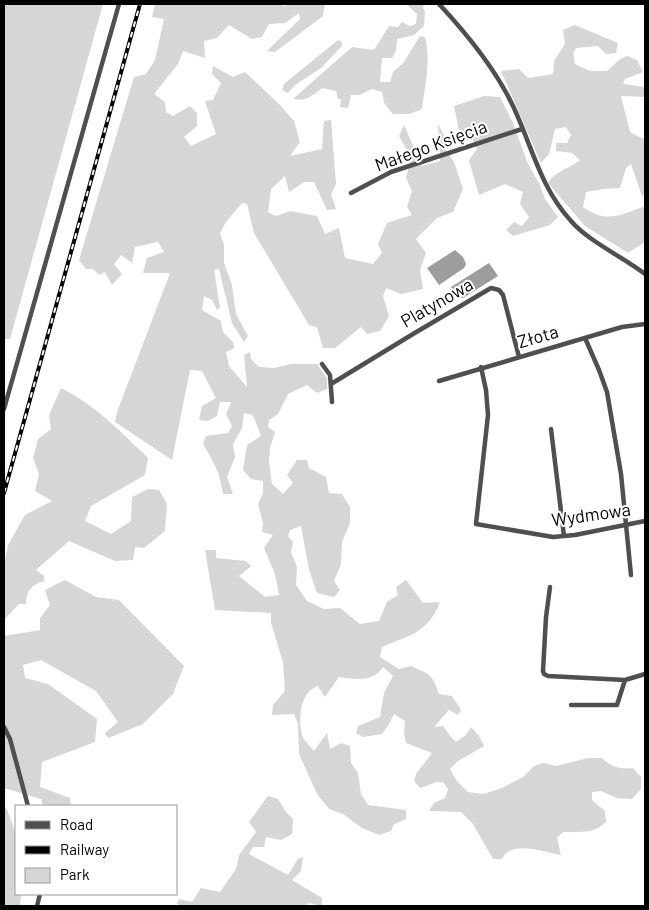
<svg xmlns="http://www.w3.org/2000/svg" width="649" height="910" viewBox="0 0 649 910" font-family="Barlow,sans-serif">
	<rect width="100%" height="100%" fill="#fff"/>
	<path fill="#d6d6d6" d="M4 4H103L10 339H4Z
		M155 4H276L286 6 287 4H325L323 16 275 52 267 51 300 19 299 13 285 23 269 24 262 37 252 39 229 25 217 38 204 41 205 58 183 51 178 64 154 94 165 102 166 112 173 116 190 106 197 113V126L184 137 191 146 216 134 205 101 213 100 221 83 212 74 213 66 233 77 245 72 280 105 294 121 300 142 290 156 322 149 324 121 331 120 336 184 331 194 336 209 327 210 314 182H304L289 192 285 176 271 189 268 212 276 216 290 211 317 216 325 234 339 228 345 258 373 264 382 253 378 244 387 223 412 215 407 207 412 191 406 178 411 157 399 136 404 125 422 166 440 161 438 124 444 135 445 149 454 162 463 189 453 212 437 218 416 239 426 253 420 270 423 289 401 294 386 288 383 296 389 316 380 331 367 334 361 327 335 348H323L317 327 309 325 254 233 247 204 242 203 226 222 220 233 224 245V263L232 285 236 314 248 336 244 342 232 323 219 269 214 270 220 308 217 310 212 300 204 296 202 310 221 321 223 332 233 342 234 348 226 352 229 366 247 387 244 355 250 352 251 359 259 367 274 368 291 364H317L327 378V389L317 393 307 385 288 394 278 414 269 420 268 427 275 432 270 448 269 461 272 484 283 494 293 483 287 475 297 460H307L309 468 326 477 329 493 342 494 350 507V523L342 542 341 564 334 581 340 590 334 597 317 593 309 570 301 526 290 530 288 536 293 542 291 552 297 567 296 585 307 601 324 609 340 608 360 624 379 621 387 602 398 595 396 587 406 580 423 603 440 602C428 633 410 635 382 647L380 657 399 669 411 666C431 675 432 674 439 694L452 696 461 710 458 715 449 710 434 727 443 726 450 736 456 742 466 735 471 727 479 736 484 746 458 761 450 769 456 780 468 792 483 794 502 788 523 777 534 766 543 763 556 766 588 758H602C611 767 619 769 633 768L641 777V789L632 799 617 798 601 791 592 792V800L605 811 606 822C594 834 578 832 563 832L557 838 561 855C545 853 511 839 502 859H493L473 824 461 812 429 811 434 803 445 798 448 789 443 782H437L420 788 414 781 416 774 432 753 406 743 404 733 405 721 394 714 389 724 382 734 363 737 356 733 358 726 380 717 384 693 393 676 383 667C372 683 356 679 339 677L325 697 318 686C300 692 298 718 302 735 303 740 310 746 314 751L327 733 330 749 341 743 350 746 351 763 358 773 361 794 368 805 406 810V819L394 824 391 831 379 835 362 828 343 814 329 809 317 794 299 754 298 724 294 714 272 715 273 705 285 691 283 662 271 623V613L215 610 205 550H216V558L246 561 251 566 239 576 265 597 279 595 275 574 264 548 273 535 262 532 263 523 258 504 263 493V481L251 479 243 470 247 445 261 436 253 415 244 413 242 428 233 444 235 457 227 477 233 494H223C220 473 214 462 203 444L206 436 228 433 232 426 226 414 231 402H220L217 416 208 421 199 420 202 406 216 398 202 371 190 370 172 460 115 422 117 412 170 273H143L147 258 164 252 158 242 135 247 132 263 121 255 114 264 122 274 112 285 105 272 99 275 93 269H86L79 260 134 77 146 74 155 60 164 19 152 17Z
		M406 4H424L423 8 425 12 424 26 414 35 397 39 396 51 392 58H382L380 82H390L393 72 404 62 420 36 425 37C431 61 425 85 422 109L410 114H393L384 103 382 92 372 89 359 95H351L348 108 340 107 341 99H338L336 91 322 88C312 96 306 102 293 99L352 47 374 50 389 26 398 27 402 22 410 26 416 24 417 14Z
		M575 25 618 43 616 53 606 54 598 46 576 48 573 53 575 64 590 71H607L619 60 627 56 637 60 643 72 625 79 623 84 645 87V97L621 96 630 132 645 140V194L642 196 631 164 626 168 620 188 604 189 586 192 583 207C607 224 620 215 645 206V242L628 253 585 226 548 183C556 170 568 170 580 160L572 153 556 151V143H567L571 135 566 127 555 129 549 154 541 163 501 71 519 69 528 78 553 74 554 61 565 44 563 30Z
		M338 40 342 42V46L321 68 295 85 288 93 282 90 284 84Z
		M484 96 500 97 513 123 528 164 539 183 545 199 558 217 550 225 513 236 506 230 514 222 522 226 529 217 520 204 523 192 505 184 479 195 469 160 477 149 473 140 461 141 454 106Z
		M61 388C94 404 122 433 148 458L145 475 91 506 85 521 111 534 131 521 132 497 148 489 159 490 167 504 165 531 144 548 135 547 133 560 115 561 69 541 36 570 44 576V581C31 585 27 590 26 604H19L5 619 4 565 8 545 25 515 52 501 35 491 39 474 33 458 38 439 51 429 49 415Z
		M65 580 96 597 119 600 184 666 173 694 143 724 108 738 105 733 118 722 96 691 41 660 23 665 25 678 48 684 97 719 95 742 42 762 40 787 70 798 71 806H43L41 799 4 788V636L40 630V618L50 605 45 590Z
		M268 796 278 799 286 812 293 819 292 834 281 840 266 837 264 847H253L249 854 288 875 298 859 303 857 301 871 292 880 322 898V906L309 903 305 906H182L177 904 179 899 192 902 201 888 220 892 236 869 239 855 256 832 249 822Z
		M4 806 7 809 16 835V894H21L20 906H4Z"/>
	<path fill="#9d9d9d" d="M455 250 463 257 466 264 464 268 439 285 427 268Z
		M489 263 498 276 463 298 457 297 451 287Z"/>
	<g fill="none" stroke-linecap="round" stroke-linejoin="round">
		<path stroke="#4f4f4f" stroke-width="4.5" d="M439 4C467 34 495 68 513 106 532 146 540 187 571 221 588 241 623 257 645 274
			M351 193 391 172 522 129
			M585 338 599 370 607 392 621 474 631 575
			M322 364 330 375 332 402
			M481 367 486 390 488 415 476 524 553 537 575 535 645 521
			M439 381 622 327 645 324
			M331 384 413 334 491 288 499 290 503 295 519 357
			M4 409 119 4
			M551 429 564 536
			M550 587 546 617 543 671 544 674 548 676 625 680 645 674
			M571 705H617L625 680
			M4 727 10 739 28 806
			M37 906 40 894"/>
		<defs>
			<path id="rail" d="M4 493 140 4"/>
		</defs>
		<use href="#rail" stroke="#000" stroke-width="4"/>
		<use href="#rail" stroke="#fff" stroke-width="2" stroke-dasharray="5.5" stroke-linecap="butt"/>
	</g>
	<g text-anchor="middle" stroke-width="4" stroke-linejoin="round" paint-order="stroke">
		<g font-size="18" fill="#000" stroke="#fff">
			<text transform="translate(431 146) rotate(-20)" y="6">Małego Księcia</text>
			<text transform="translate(437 303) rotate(-30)" y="6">Platynowa</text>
			<text transform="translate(538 337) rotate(-16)" y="6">Złota</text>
			<text transform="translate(591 515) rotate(-8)" y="6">Wydmowa</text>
		</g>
	</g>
	<rect width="649" height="910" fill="none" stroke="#000000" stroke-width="10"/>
	<rect x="15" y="805" width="162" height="90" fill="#ffffff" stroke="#999999"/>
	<rect x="25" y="821" width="25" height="8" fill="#4f4f4f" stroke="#999999"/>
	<text x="60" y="830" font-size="15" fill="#000000">Road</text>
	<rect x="25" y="846" width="25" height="8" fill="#000000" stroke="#999999"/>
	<text x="60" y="855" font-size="15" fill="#000000">Railway</text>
	<rect x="25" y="868" width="25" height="15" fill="#d6d6d6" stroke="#999999"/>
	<text x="60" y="880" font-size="15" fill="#000000">Park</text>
</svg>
